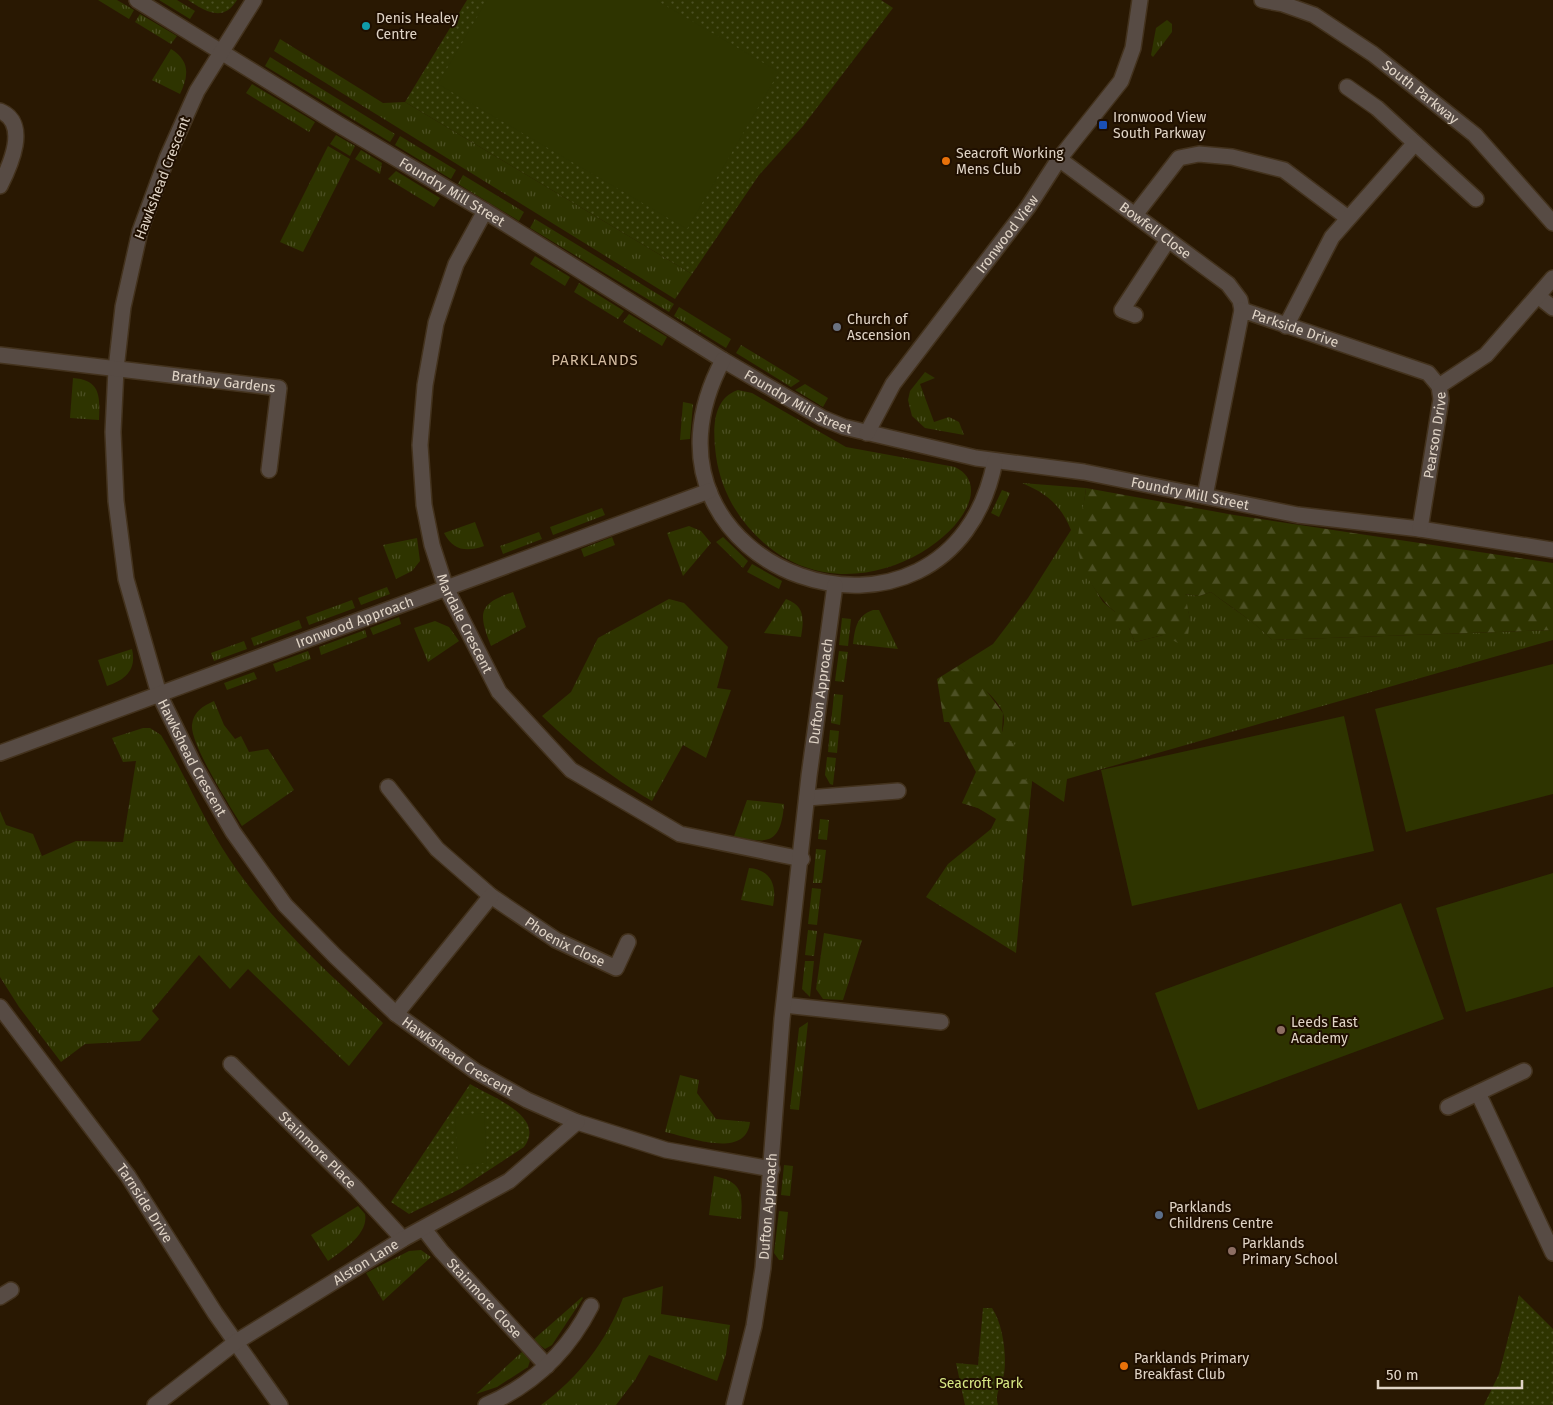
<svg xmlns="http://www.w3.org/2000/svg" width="1553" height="1405" viewBox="0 0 1553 1405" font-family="'Fira Sans',sans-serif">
	<defs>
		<pattern id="grass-tufts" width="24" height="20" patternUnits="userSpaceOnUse" patternTransform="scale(1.25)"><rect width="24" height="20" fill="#2e3400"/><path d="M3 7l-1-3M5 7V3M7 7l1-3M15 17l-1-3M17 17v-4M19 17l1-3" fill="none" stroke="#4c5024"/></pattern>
		<pattern id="forest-firs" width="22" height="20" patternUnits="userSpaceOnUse" patternTransform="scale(1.25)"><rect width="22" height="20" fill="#2e3400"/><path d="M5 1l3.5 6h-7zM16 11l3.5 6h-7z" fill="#4c5024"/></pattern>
		<pattern id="park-dots" width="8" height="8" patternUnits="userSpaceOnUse" patternTransform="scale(1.25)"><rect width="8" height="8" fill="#2e3400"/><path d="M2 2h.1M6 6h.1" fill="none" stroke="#4c5024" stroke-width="1.8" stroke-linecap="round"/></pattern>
	</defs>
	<rect width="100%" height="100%" fill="#291802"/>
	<path fill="url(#grass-tufts)" d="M98 0H117L134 10 129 19Z
		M159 0H177L195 11 190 19Z
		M140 14 177 36 171 44 135 22Z
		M1167 20 1172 24V32L1153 57 1151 55 1156 28Z
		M280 39 383 103 405 102 692 274 675 299 274 51Z
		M171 49C190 61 189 75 180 94L152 80Z
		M270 57 395 134 390 142 265 66Z
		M252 84 315 122 309 132 246 93Z
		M336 135 355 146 350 156 330 144Z
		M400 136 456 170 451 179 395 145Z
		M328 146 350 159 303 252 280 242Z
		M361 150 382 163 380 174 355 159Z
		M396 171 440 198 434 207 388 179Z
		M463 175 524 212 519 221 458 184Z
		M535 219 674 304 669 312 530 228Z
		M535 256 570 277 565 286 530 264Z
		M579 283 624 311 618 319 574 292Z
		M679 307 731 339 726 348 674 316Z
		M629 314 667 337 662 346 623 322Z
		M741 345 800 381 791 387 736 353Z
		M925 372 935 378 920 384 934 422 949 417 959 422 964 435 925 428 912 416 908 400 910 391Z
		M73 378C101 380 100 397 99 420L70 418Z
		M805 384 828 398 823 407 795 390Z
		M738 390 752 393 846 447 955 467C1021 499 869 634 764 543 738 520 721 491 716 456 713 432 711 399 738 390Z
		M683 402 693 404 690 439 680 440Z
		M1022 483 1086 488 1078 547 1090 581 1103 602 1115 612 1129 628 1135 642 1163 635 1190 619 1184 594 1199 596 1211 592C1232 609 1254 620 1272 640L1553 630V640L1067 779 1064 802 1032 781 1016 953 926 897 948 864 991 829 996 819 978 808 962 803C975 784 1010 737 1003 713 998 698 970 676 958 666L993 644 1028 598 1071 530C1061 505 1046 493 1022 483Z
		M1002 490 1010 493 999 517 991 513Z
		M602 508 605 515 553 535 550 527Z
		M475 522 484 546C467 552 453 551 444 533Z
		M689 526 701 531 711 543 683 576 667 533Z
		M539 532 542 539 503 554 500 546Z
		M612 537 615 545 584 557 581 549Z
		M723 537 748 561 743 568 716 542Z
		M417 538 420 561 412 571 396 579 383 545Z
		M752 564 782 581 779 589 747 572Z
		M387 587 390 594 361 605 358 598Z
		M513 592 526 627 491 646C478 613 478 604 513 592Z
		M669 599 684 603 728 647 717 688 731 690 706 758 683 745 652 801C607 775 580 752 542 716L571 692 598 638Z
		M786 599C805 606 804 619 801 637L764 633Z
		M352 600 355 608 309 625 306 617Z
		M873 610H879L898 649 853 644C855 629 856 616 873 610Z
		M399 617 401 624 373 635 370 628Z
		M842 618 851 619 848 646 839 645Z
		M299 620 302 628 254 646 251 638Z
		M435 621 449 627 459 641 428 662 414 628Z
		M365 630 367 637 321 655 319 647Z
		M244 641 247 649 214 661 211 653Z
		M132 649C137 670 125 680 107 686L98 660Z
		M308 651 311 659 276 672 273 664Z
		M839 651 848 652 844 682 835 681Z
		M254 672 257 679 227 690 224 683Z
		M834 694 843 695 840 725 831 723Z
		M214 701 224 725 235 739 241 736 249 752 268 749 294 790 242 826C231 808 190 744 192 725 193 712 203 706 214 701Z
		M143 728H150L161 735C183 771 199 810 221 846 263 914 324 970 383 1023L349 1066 248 969 230 989 199 955 152 1011 159 1019 140 1041 85 1044 61 1062 19 1007 0 977V811L6 825 33 834 42 856 76 841 123 842 136 761 123 762 112 738Z
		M830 730 839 731 837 753 828 752Z
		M827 757 836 758 833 785 830 784 825 775Z
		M747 800 784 804C781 843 769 845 734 836Z
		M820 819 829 820 827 840 818 839Z
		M816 849 826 850 822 883H813Z
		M749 868C772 870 777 886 773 906L741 900Z
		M812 888 821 889 817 925 808 924Z
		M808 930 817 931 814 956 805 955Z
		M824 933 862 940 843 1000 823 999 816 989Z
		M805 961H814L810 997 802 989Z
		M808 1022 799 1110 790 1109 799 1028Z
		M680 1075 699 1080 697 1093 716 1119 750 1122C746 1160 689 1137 665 1132Z
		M784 1165 793 1166 790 1196 781 1195Z
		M714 1176C742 1182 743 1192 741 1219L709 1215Z
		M358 1206 365 1214C369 1234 342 1251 328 1261L311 1235Z
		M779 1211 788 1212 783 1260H779L774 1253Z
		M421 1250 431 1257 383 1301 366 1273 409 1251Z
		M663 1286 661 1314 730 1325 726 1354 717 1381 649 1355 635 1380 616 1405H541C579 1377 606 1342 623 1298Z
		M582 1297 583 1298 552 1345 545 1349 533 1340Z
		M523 1351 530 1361 528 1367 497 1387 476 1394Z"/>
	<path fill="url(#forest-firs)" d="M1086 488 1234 515 1553 563V630L1272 640C1254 621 1232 608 1211 592L1199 596 1185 594 1190 619 1188 636 1178 643 1163 635 1135 642 1129 628 1115 623V612C1099 599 1078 568 1078 546 1077 528 1084 507 1086 488Z
		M958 666 982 685 1003 713 1002 733 1016 746 1018 779 1032 780 1027 827 997 818 978 808 962 803 976 772 949 722H944L937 679Z"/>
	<path fill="url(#park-dots)" d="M188 0H237C223 23 205 11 188 0Z
		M467 0H881L893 8 803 126 759 175 692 274 405 102Z
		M470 1084C491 1097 547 1116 524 1147L460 1189 409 1214 391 1202Z
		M1519 1295 1553 1329V1405H1484L1499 1374Z
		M983 1308H992C1003 1324 1007 1356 1004 1374 1002 1385 994 1394 998 1405H965L956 1363 978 1365Z"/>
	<path fill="#2e3400" d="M487 0H656L779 72 687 229 438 84Z
		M1553 664V794L1406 832 1375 709Z
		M1344 716 1374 851 1132 906 1101 770Z
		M1553 873V987L1466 1012 1436 908Z
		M1401 903 1444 1019 1198 1110 1155 993Z
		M484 1113 487 1163 458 1165 455 1115Z"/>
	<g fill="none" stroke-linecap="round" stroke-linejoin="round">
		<defs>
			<g id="minor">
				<path id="s1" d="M137 0 338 124 485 211 723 360 822 418 844 427 976 458 1084 472 1298 515 1420 529 1553 550"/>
				<path id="s2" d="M254 0 197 91 167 158 140 231 123 307 116 369 113 432 116 501 126 579 159 694 194 765 233 832 285 905 335 956 396 1014 475 1071 527 1100 577 1122 666 1150 772 1169"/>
				<path id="s3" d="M1262 0 1283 4 1314 15 1373 54 1475 135 1553 223"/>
				<path d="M1347 87 1377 108 1476 199"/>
				<path d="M0 111C30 123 10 166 0 186"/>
				<path id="s4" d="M1059 159 1228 284 1240 300 1242 310"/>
				<path id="s5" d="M485 211 456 264 436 323 425 385 420 445 424 505 432 545 446 588 499 692 571 770 680 834 802 859"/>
				<path d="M1135 215 1179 158 1199 154 1232 157 1284 170 1348 218"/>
				<path d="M1538 296 1553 308"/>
				<path d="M1135 315 1122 310 1168 240"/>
				<path d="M1286 326 1332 237 1415 143"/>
				<path id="s6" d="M0 355 279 388 269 470"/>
				<path d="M723 360C610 572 950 689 995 461"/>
				<path id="s7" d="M867 433 893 384 1028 207 1059 159 1121 81 1133 48 1140 0"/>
				<path id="s8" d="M1205 496 1242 310 1428 373 1439 386"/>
				<path id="s9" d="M1420 529 1441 399 1439 386 1486 355 1553 278"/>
				<path id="s10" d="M0 753 709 491"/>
				<path id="s11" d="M388 787 437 849 491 896 556 940 616 968 628 942"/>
				<path d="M807 798 898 791"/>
				<path d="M784 1005 941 1022"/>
				<path id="s12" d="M0 1007 128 1176 215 1313 280 1405"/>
				<path d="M396 1014 491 896"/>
				<path id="s13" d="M231 1064 356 1188 403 1239"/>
				<path d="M1478 1093 1553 1253"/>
				<path d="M1448 1107 1524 1071"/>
				<path id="s14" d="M424 1229 441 1251 547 1366"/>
				<path d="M0 1297 11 1290"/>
				<path id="s15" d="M155 1405 236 1342 403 1239 509 1181 577 1122"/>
				<path d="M486 1405C533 1385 568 1351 591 1306"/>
				<path id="s16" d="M734 1405 754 1326 763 1268 782 1019 809 776 835 585"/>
			</g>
		</defs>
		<use href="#minor" stroke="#43321d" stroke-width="18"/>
		<use href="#minor" stroke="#574b44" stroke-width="15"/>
	</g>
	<circle fill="#0f9aa8" stroke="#1f0f00" stroke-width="2" cx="366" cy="26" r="5"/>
	<rect fill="#1a4fb4" stroke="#1f0f00" stroke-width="2" x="1098" y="120" width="10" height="10" rx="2.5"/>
	<g fill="#e8710a" stroke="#1f0f00" stroke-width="2">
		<circle cx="946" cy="161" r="5"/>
		<circle cx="1124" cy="1366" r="5"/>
	</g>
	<circle fill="#6b7280" stroke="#1f0f00" stroke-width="2" cx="837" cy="327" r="5"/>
	<g fill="#8d6e63" stroke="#1f0f00" stroke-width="2">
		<circle cx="1281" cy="1030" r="5"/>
		<circle cx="1232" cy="1251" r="5"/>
	</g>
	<circle fill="#5c6f8a" stroke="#1f0f00" stroke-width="2" cx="1159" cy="1215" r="5"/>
	<g text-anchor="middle" stroke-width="4" stroke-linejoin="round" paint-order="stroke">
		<g font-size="14" fill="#e0d4c6" stroke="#1f0f00" text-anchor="start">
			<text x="376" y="23">Denis Healey<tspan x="376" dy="16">Centre</tspan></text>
			<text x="1113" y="122">Ironwood View<tspan x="1113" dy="16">South Parkway</tspan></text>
			<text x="956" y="158">Seacroft Working<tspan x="956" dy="16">Mens Club</tspan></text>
			<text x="847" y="324">Church of<tspan x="847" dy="16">Ascension</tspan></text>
			<text x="1291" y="1027">Leeds East<tspan x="1291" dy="16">Academy</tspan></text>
			<text x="1169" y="1212">Parklands<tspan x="1169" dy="16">Childrens Centre</tspan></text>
			<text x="1242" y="1248">Parklands<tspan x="1242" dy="16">Primary School</tspan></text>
			<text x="1134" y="1363">Parklands Primary<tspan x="1134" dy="16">Breakfast Club</tspan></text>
		</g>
		<g font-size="14" fill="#e0d4c6" stroke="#1f0f00">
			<text dy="5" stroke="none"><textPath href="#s3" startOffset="186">South Parkway</textPath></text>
			<text transform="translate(162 178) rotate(-69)" y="5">Hawkshead Crescent</text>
			<text dy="5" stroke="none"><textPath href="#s1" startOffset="369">Foundry Mill Street</textPath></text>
			<text dy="5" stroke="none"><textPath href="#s4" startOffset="120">Bowfell Close</textPath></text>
			<text dy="5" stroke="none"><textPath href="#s7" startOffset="244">Ironwood View</textPath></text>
			<text dy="5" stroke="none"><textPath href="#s8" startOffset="246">Parkside Drive</textPath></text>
			<text dy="5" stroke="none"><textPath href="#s6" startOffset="225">Brathay Gardens</textPath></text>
			<text dy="5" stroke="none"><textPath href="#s1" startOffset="774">Foundry Mill Street</textPath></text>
			<text dy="5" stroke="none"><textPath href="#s9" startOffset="95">Pearson Drive</textPath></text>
			<text dy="5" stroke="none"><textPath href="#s1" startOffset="1179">Foundry Mill Street</textPath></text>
			<text dy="5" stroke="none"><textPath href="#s10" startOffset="378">Ironwood Approach</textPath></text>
			<text dy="5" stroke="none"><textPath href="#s5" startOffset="432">Mardale Crescent</textPath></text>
			<text dy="5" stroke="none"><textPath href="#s16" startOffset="720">Dufton Approach</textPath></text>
			<text dy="5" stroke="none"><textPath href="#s2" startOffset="801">Hawkshead Crescent</textPath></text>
			<text dy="5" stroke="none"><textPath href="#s11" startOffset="238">Phoenix Close</textPath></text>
			<text dy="5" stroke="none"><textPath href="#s2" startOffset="1206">Hawkshead Crescent</textPath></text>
			<text dy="5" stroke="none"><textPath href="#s13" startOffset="122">Stainmore Place</textPath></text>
			<text dy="5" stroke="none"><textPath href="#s12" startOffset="244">Tarnside Drive</textPath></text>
			<text dy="5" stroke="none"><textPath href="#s16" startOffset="202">Dufton Approach</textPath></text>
			<text dy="5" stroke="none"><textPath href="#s15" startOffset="255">Alston Lane</textPath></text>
			<text dy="5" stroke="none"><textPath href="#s14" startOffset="92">Stainmore Close</textPath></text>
		</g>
		<g font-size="14" fill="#d8e884" stroke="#1f0f00">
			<text x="981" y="1388">Seacroft Park</text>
		</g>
		<g font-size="15" letter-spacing="1" fill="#d4bca1" stroke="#1f0f00">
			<text x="595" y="365">PARKLANDS</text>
		</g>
	</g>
	<path d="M1378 1380v8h144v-8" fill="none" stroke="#e0d4c6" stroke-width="2.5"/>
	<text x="1386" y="1380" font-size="15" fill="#e0d4c6" stroke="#1f0f00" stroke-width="4" paint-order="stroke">50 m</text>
</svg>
